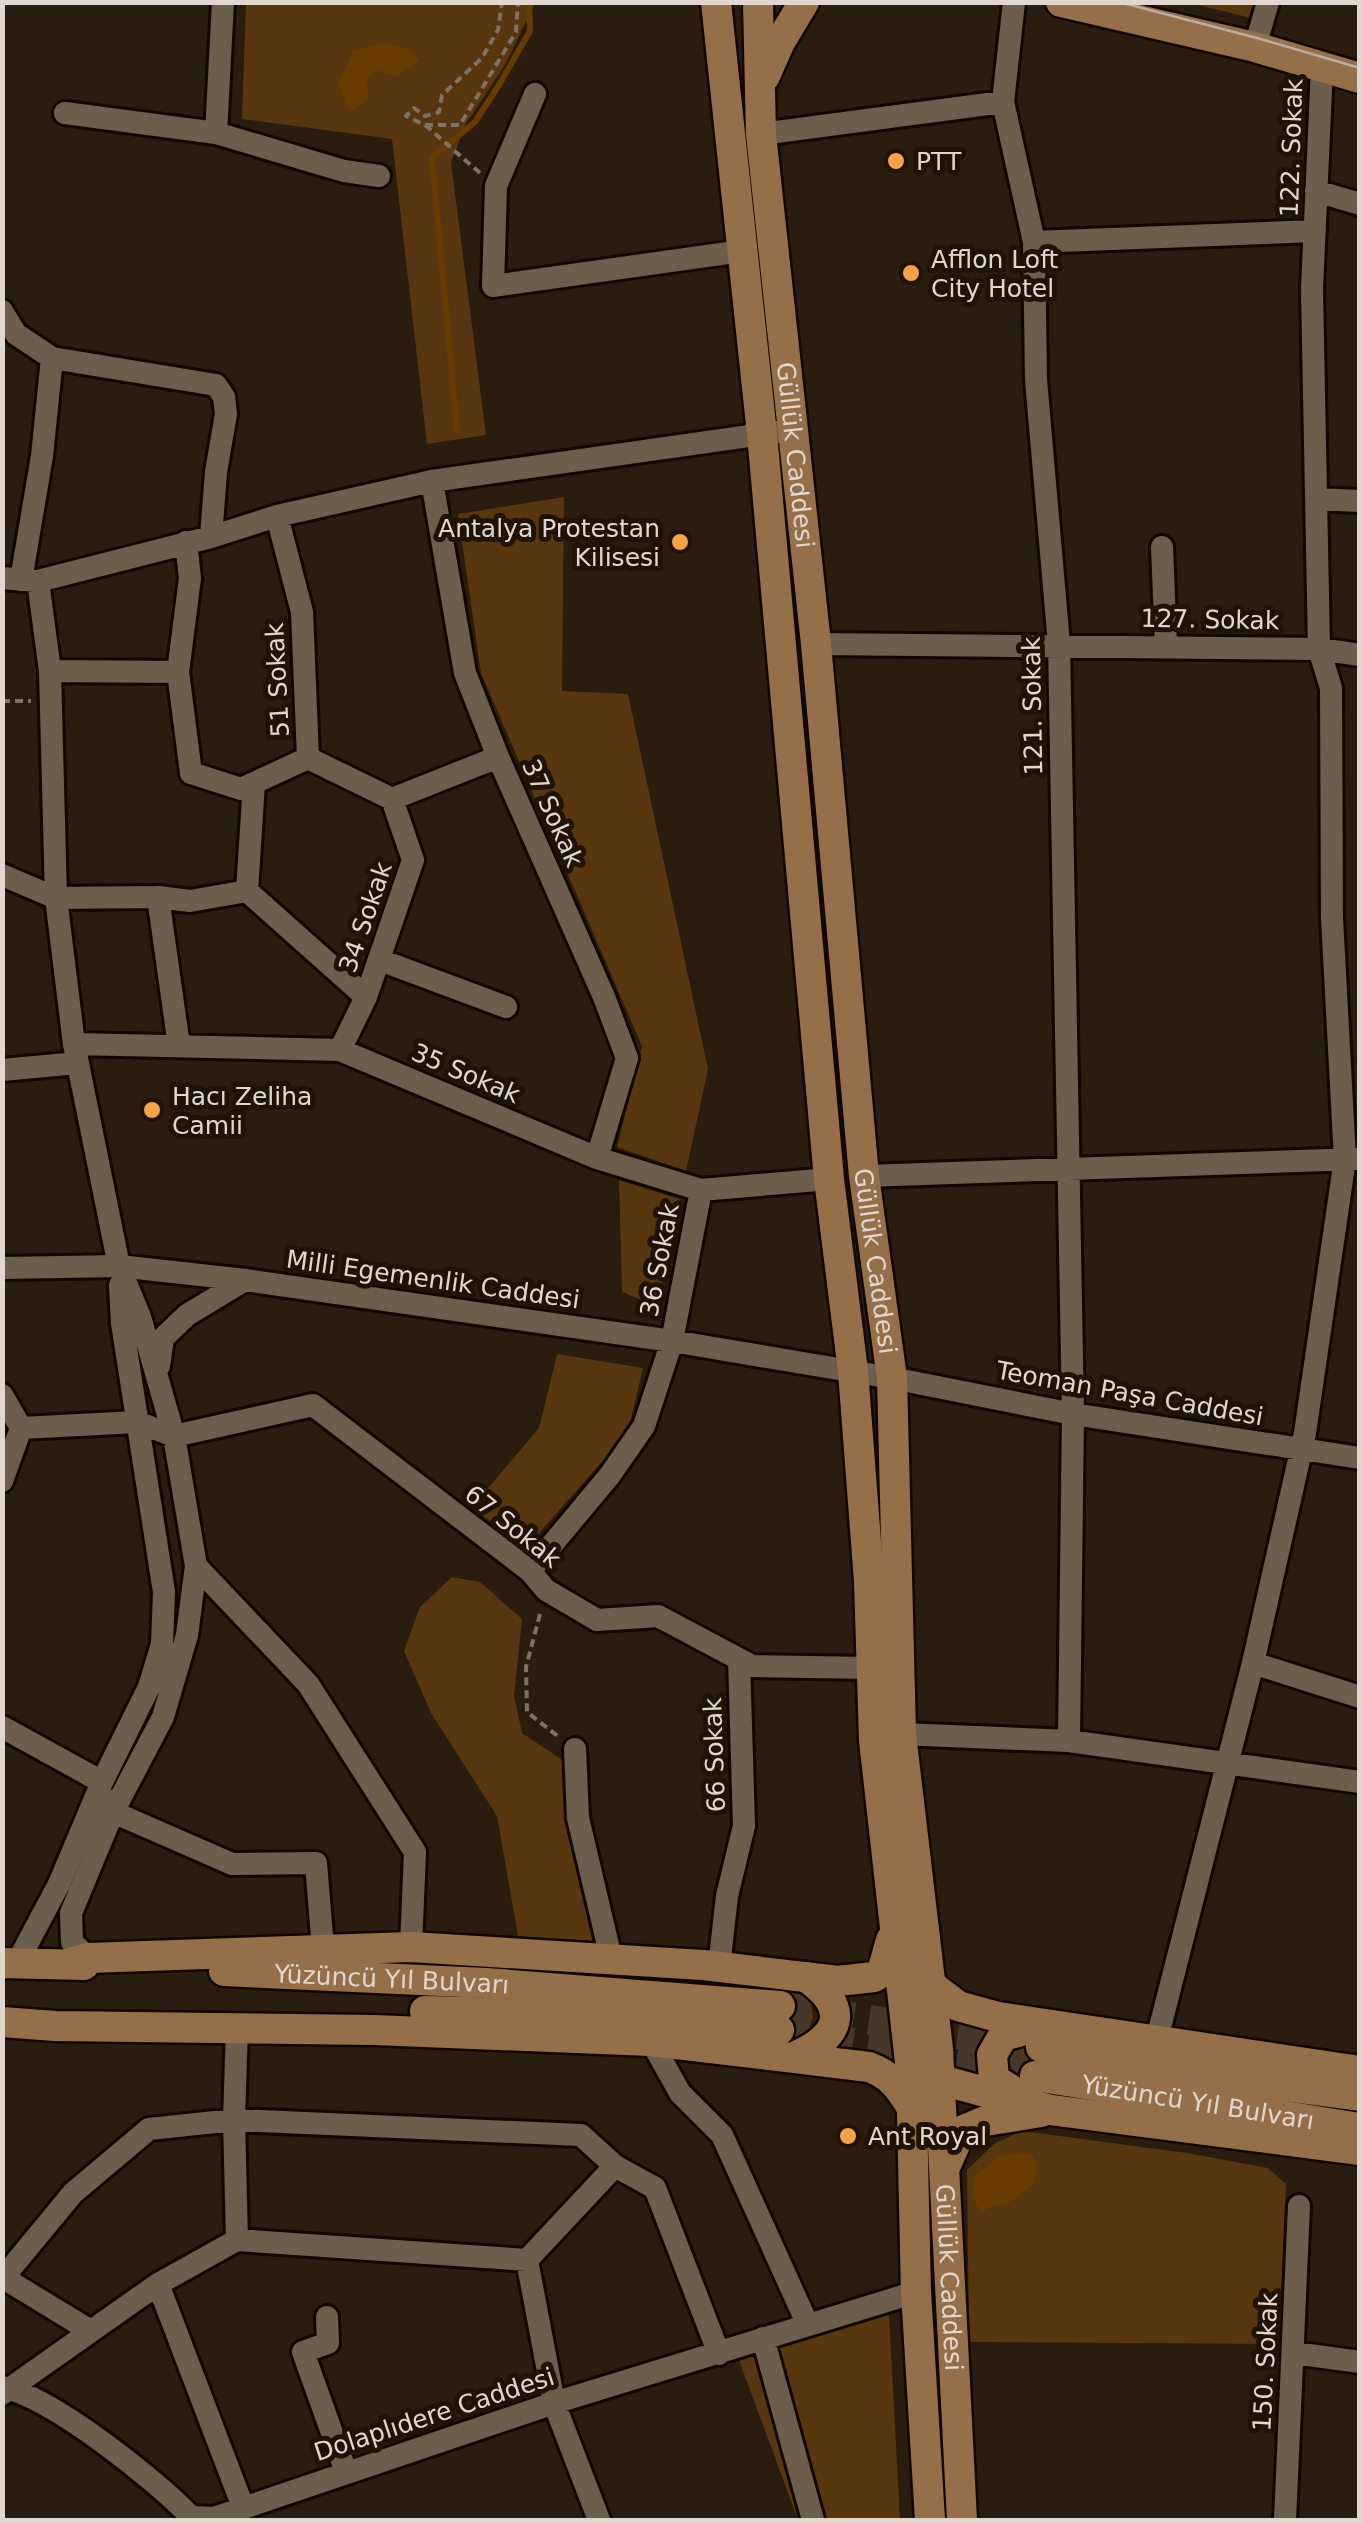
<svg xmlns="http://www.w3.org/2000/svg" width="1362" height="2523" viewBox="0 0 1362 2523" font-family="'DejaVu Sans',sans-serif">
	<rect width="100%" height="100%" fill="#2a1c0e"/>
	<path fill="#583610" d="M246 3H535L505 65 467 122 451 162 486 435 427 444 392 139 242 119Z
		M1190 3H1254L1251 18Z
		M564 497 562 691 628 694 708 1069 686 1171 617 1147 642 1046 481 673 458 514Z
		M619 1180 679 1199 657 1306 622 1292Z
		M557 1354 643 1368 628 1432 526 1548 472 1507 539 1428Z
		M452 1577 480 1582 522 1619 514 1696 522 1733 564 1761 593 1945 518 1936 497 1816 431 1713 404 1651 420 1607Z
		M789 1988 804 1992 811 2003 813 2018 800 2038 783 2040Z
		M1039 2041 1030 2089 1012 2075 1011 2061 1027 2042Z
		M1022 2131 1187 2153 1268 2168 1286 2184 1279 2344 969 2342 967 2170 994 2144Z
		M889 2313 900 2520H798L739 2360Z"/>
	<path fill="#683b00" d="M382 43 408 48 419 60 398 76 376 70 367 80 369 99 349 112 338 82 353 51Z
		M1017 2153H1031L1038 2166 1033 2185 1007 2204 991 2206 982 2213 972 2198 974 2177 999 2156Z"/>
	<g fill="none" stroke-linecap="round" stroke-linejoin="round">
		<path stroke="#683b00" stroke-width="6" d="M457 430 432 158 475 122 499 85 530 31 529 2"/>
		<path stroke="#45382b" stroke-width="30" stroke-dasharray="30 15" stroke-linecap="butt" d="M780 2006 1023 2044
			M779 2030 1035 2076"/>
		<defs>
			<path id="minor" d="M223 2 216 133 344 171 379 176
				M1014 2 1003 102 1034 242 1036 380 1059 644 1073 1414 1069 1741
				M1255 47 1268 2
				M535 94 496 186 493 286 742 251
				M65 113 216 133
				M761 134 1003 102
				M1316 191 1360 204
				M1034 242 1315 231
				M2 311 16 334 52 358 216 385 224 397 226 414 216 472 211 537
				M432 481 465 673 498 757 604 997 627 1058 597 1158
				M1316 499 1360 501
				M277 516 302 612 308 758 392 799 498 757
				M1162 547 1166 646
				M2 578 38 581 211 537 277 516 432 481 778 432
				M21 580 42 456 52 358
				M38 581 50 671 56 898 74 1044 119 1266 140 1317 174 1436 196 1566 187 1635 163 1717 113 1812 71 1913 72 1942 88 1958
				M816 644 1319 649 1360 655
				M50 671 178 672 191 773 241 789 308 758
				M178 672 190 578 186 542
				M2 875 56 898 158 897
				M247 891 366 997
				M380 960 506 1007
				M74 1044 340 1050 597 1158 701 1190 829 1179
				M179 1046 158 897 190 901 247 891 254 783
				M340 1050 366 997 413 860 392 799
				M2 1070 78 1063
				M864 1176 1356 1159
				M2 1268 119 1266 245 1280 672 1341 892 1378 1073 1414 1360 1458
				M159 1366 163 1338 187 1315 245 1280
				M2 1395 21 1428
				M2 1481 21 1428 137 1422 174 1436 313 1405 530 1571 546 1590 597 1620 658 1616 752 1666 872 1668
				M196 1566 308 1684 415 1852 411 1947
				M530 1571 610 1475 644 1426 672 1341 701 1190
				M1253 1663 1360 1697
				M2 1727 102 1782
				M901 1734 1069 1741 1360 1782
				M575 1749 578 1818 611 1958
				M108 1800 113 1812 232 1864 316 1863 323 1949
				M17 1963 59 1884 102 1782 149 1687 162 1644 164 1592 122 1323 120 1285
				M719 1967 727 1896 744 1826 739 1659
				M1157 2039 1253 1663 1305 1433 1345 1159 1332 918 1331 688 1319 649 1312 289 1322 67
				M651 2041 680 2093 722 2135 807 2323
				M237 2240 234 2120 237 2027
				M2 2277 89 2330
				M2 2279 73 2193 149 2129 234 2120 581 2135 615 2166 655 2188 719 2354
				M158 2284 243 2507
				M327 2317 328 2343 303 2352 346 2472
				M763 2338 813 2520
				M1294 2353 1360 2362
				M2 2387C52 2397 156 2480 191 2517L214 2518 554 2403 916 2292
				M2 2394 158 2284 237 2240 527 2260
				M599 2520 554 2403 527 2260 615 2166
				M1285 2520 1299 2206"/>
			<g id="major">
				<path d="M716 2 762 434 829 1179 853 1371 869 1581 874 1740 911 2071 916 2292 930 2520"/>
				<path id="s1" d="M758 2 761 134 816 644 864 1176 892 1378 901 1734 938 2049 962 2520"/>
				<path d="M1061 2 1255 47 1360 78"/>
				<path d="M765 76 780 42 804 2"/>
				<path d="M2 1963 84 1965"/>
				<path d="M67 1964 88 1958 411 1947 703 1965 838 1981 874 1977 882 1972 891 1940"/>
				<path id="s2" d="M224 1971 486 1983 780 2006"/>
				<path d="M932 1986 958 2006 998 2017 1360 2071"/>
				<path d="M425 2011 637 2016 779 2030"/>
				<path d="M2 2022 55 2026 374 2030 651 2041 869 2067C891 2075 900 2088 912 2108"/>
				<path d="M1041 2047 1223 2078 1360 2096"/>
				<path d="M794 2057C840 2037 852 2009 806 1977"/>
				<path d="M919 2074 1051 2110 1360 2150"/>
				<path id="s3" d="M1035 2076 1360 2128"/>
				<path d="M1021 2096 994 2079 992 2055 1003 2036 1036 2027"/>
				<path d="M946 2165 961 2131 985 2121 1041 2112"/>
			</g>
		</defs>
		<use href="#minor" stroke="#120600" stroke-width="28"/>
		<use href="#major" stroke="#120600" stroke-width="35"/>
		<path stroke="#7e7266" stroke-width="4" stroke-dasharray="8 5" stroke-linecap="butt" d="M425 125H460L516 32 518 2
			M480 173 425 125 406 116 414 108 425 116 439 112 442 95 482 58 498 30 502 2
			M2 701H31
			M540 1614 526 1667 527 1712 559 1737"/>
		<use href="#minor" stroke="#6d5d4d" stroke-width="22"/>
		<use href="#major" stroke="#956f49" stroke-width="30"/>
		<path stroke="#b9aea4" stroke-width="2.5" d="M1119 2 1257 38 1360 68"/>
	</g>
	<g fill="#f6a246" stroke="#201205" stroke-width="4">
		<circle cx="896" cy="161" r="10"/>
		<circle cx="911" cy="273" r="10"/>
		<circle cx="680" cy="542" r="10"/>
		<circle cx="152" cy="1110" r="10"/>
		<circle cx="848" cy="2136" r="10"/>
	</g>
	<g text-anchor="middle" stroke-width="10" stroke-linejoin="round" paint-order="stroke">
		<g font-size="25" fill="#e1d7ce" stroke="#201205">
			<text transform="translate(1291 148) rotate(-88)" y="9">122. Sokak</text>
			<text dy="9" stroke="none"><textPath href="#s1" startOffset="455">Güllük Caddesi</textPath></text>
			<text transform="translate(1210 619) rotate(1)" y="9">127. Sokak</text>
			<text transform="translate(277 680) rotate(-93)" y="9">51 Sokak</text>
			<text transform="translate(1032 706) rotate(-91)" y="9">121. Sokak</text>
			<text transform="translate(553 813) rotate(66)" y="9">37 Sokak</text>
			<text transform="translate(365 917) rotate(-71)" y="9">34 Sokak</text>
			<text transform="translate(466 1073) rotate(23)" y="9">35 Sokak</text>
			<text transform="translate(659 1260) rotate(-79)" y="9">36 Sokak</text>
			<text dy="9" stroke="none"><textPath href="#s1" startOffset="1265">Güllük Caddesi</textPath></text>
			<text transform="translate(433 1279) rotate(8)" y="9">Milli Egemenlik Caddesi</text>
			<text transform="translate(1130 1393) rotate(10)" y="9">Teoman Paşa Caddesi</text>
			<text transform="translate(513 1526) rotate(39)" y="9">67 Sokak</text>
			<text transform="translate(714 1755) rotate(-92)" y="9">66 Sokak</text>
			<text dy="9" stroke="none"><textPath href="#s2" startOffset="168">Yüzüncü Yıl Bulvarı</textPath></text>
			<text dy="9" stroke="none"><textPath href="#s3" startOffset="165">Yüzüncü Yıl Bulvarı</textPath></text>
			<text dy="9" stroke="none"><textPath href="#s1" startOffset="2285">Güllük Caddesi</textPath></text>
			<text transform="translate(1265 2362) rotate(-87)" y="9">150. Sokak</text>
			<text transform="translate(434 2414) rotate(-18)" y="9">Dolaplıdere Caddesi</text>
		</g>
		<g font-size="25" fill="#e1d7ce" stroke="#201205" text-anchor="start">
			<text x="916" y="170">PTT</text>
			<text x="931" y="268">Afflon Loft<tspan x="931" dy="29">City Hotel</tspan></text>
			<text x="660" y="537" text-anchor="end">Antalya Protestan<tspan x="660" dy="29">Kilisesi</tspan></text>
			<text x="172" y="1105">Hacı Zeliha<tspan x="172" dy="29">Camii</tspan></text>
			<text x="868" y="2145">Ant Royal</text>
		</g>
	</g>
	<rect width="1362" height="2523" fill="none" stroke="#e1d7ce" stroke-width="10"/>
</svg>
